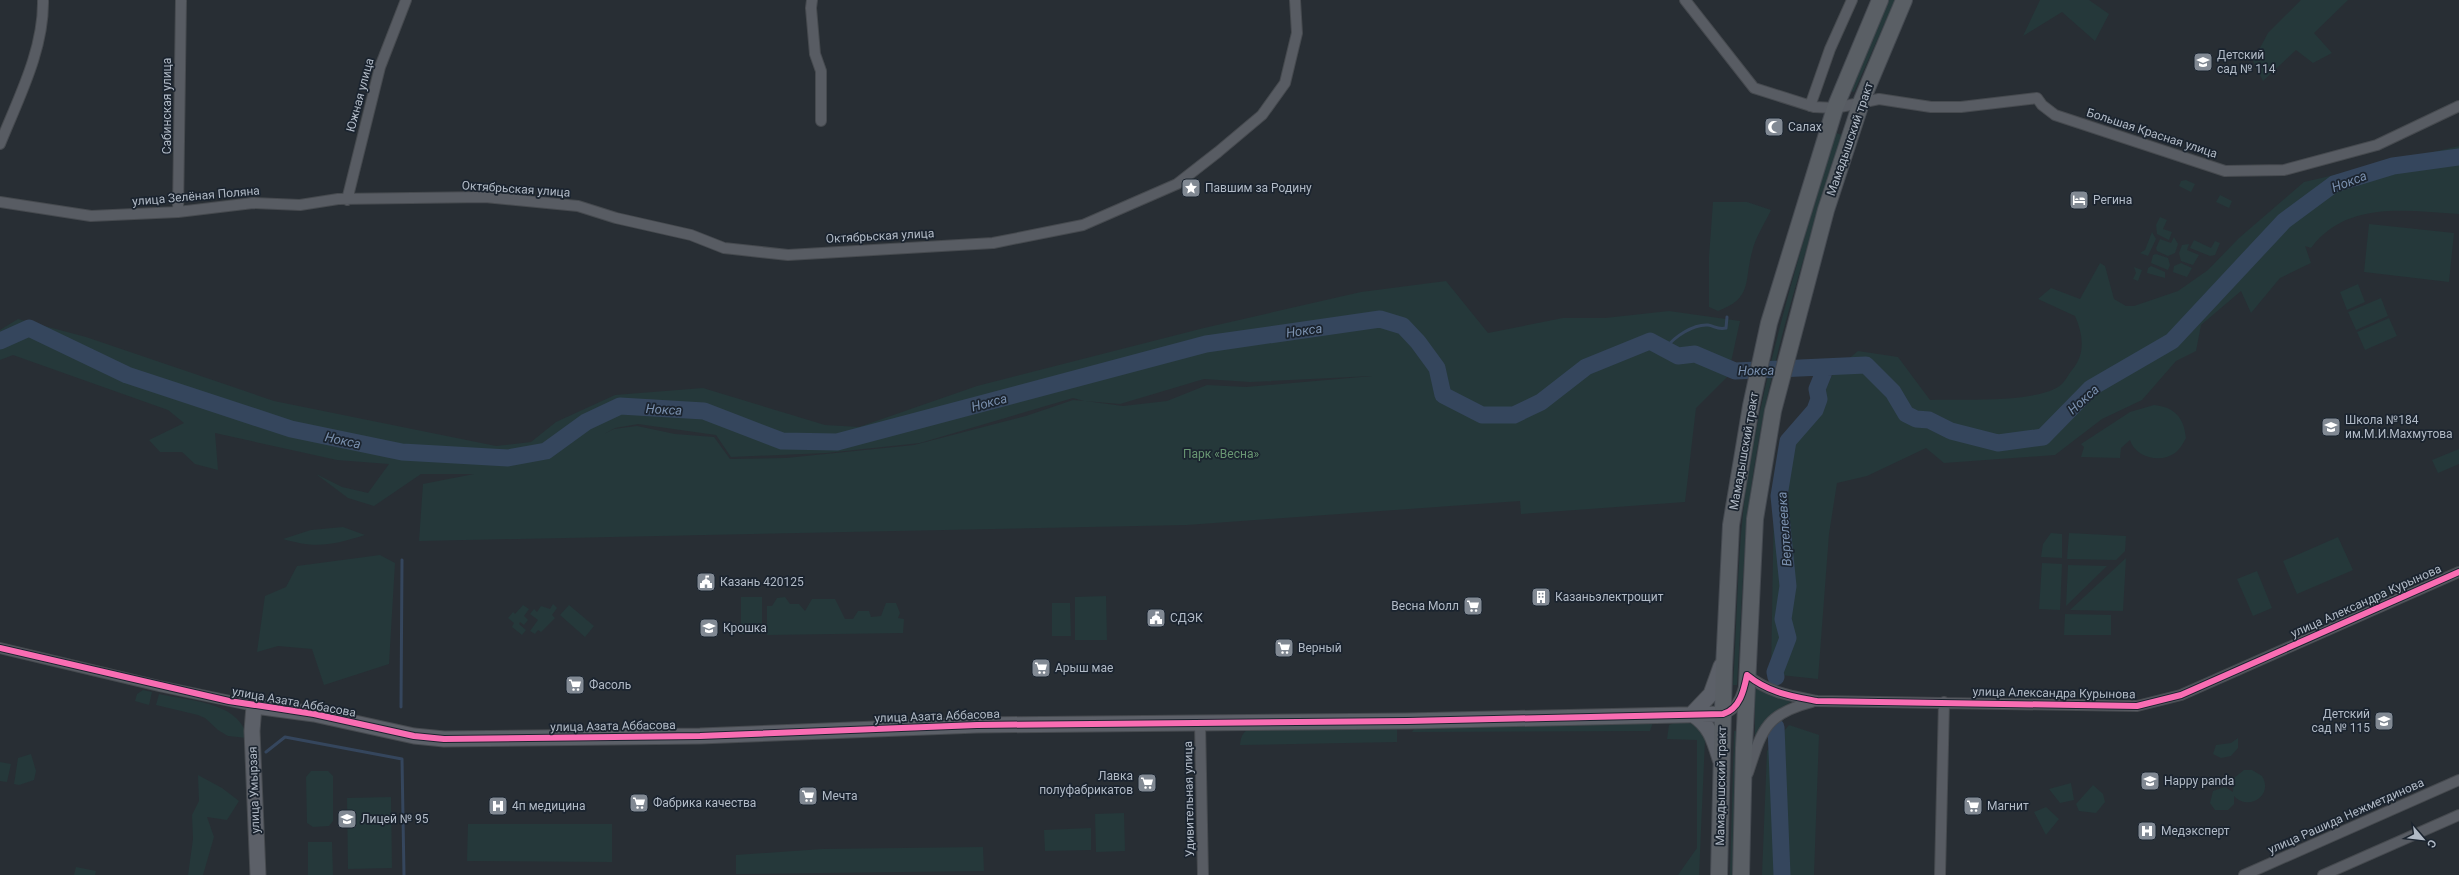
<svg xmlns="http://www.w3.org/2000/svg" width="2459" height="875" viewBox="0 0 2459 875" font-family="Roboto,sans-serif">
	<rect width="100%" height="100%" fill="#282e34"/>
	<path fill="#25383a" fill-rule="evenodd" d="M1889 0H1895L1854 92 1848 90Z
		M2040 0H2089L2109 14 2095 41 2062 12 2023 36Z
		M2301 0H2348L2314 33 2332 53 2313 63 2296 50 2263 81 2253 61 2268 33Z
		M1836 133 1842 135C1809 241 1774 346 1756 456 1743 531 1742 609 1737 685H1733C1738 610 1737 531 1751 457 1771 347 1803 240 1836 133Z
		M2459 146V214C2407 211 2347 200 2311 248L2305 246 2311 263 2280 278 2251 313 2241 291 2201 325 2196 351 2176 361 2142 400 2102 419 2055 455 1944 463 1926 448 1867 476 1837 483 1829 534 1818 679 1771 674 1774 497 1789 428 1821 400 1834 371 1858 351 1898 357 1930 400C1963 399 2032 403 2058 387 2064 384 2068 375 2072 370 2086 354 2083 334 2075 316L2038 299 2051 288 2080 299 2100 263 2105 266 2114 299 2126 306H2134L2178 291 2208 270 2239 238 2304 182Z
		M2186 180 2195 184 2191 192 2179 186 2181 181Z
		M2220 195 2232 201 2229 208 2216 202Z
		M1713 202H1747L1771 210C1765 223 1755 238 1752 252 1744 281 1753 298 1718 311L1709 307V257Z
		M2160 217 2167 220 2163 229 2172 232 2169 240 2157 234 2156 225Z
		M2369 224 2454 233 2449 282 2364 272Z
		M2152 232 2156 239 2148 256 2140 253 2145 250Z
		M2174 237 2178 244 2175 253 2168 256 2157 251 2156 248 2160 239 2171 243Z
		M2194 240 2211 248 2215 241 2220 243 2215 255 2210 256 2190 248Z
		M2189 244 2187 250 2199 255 2193 265 2181 261 2179 253 2182 245Z
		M2156 254 2168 258 2170 265 2168 270 2151 263 2153 255Z
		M2181 263 2192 268 2187 277 2173 272 2174 266Z
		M2151 266 2165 272V278L2147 273 2148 268Z
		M2134 267 2142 270 2138 281 2133 279 2136 273Z
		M1446 281 1488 333 1563 318H1605L1669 311 1740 321 1728 376 1696 408 1685 502 1521 514 1520 501 1187 525 419 541 423 484 474 474H421L374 506 348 498 316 474 342 487 368 493 389 464 337 460 215 433 218 470 195 464 182 452H160L149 440 184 423 168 410 13 355 0 360V330L18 319 86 337 274 401 496 446 531 442 556 422 615 395 703 388 825 425 859 427 977 386 1204 328 1361 292ZM1372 376 1246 387 1207 385 1167 401 1123 406 1085 401 1120 404 1204 379 1250 382ZM1073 398 1084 401 1073 400 1026 416 914 445 786 458 730 459 714 437 675 434 637 426 614 429 604 434 615 428 638 424 716 435 731 457 826 453 920 443Z
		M2358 284 2365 302 2347 310 2340 292Z
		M2381 298 2388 316 2356 330 2348 312Z
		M2389 318 2397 336 2365 350 2357 332Z
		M2154 405C2174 407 2184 417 2186 438 2183 444 2180 449 2175 453 2160 464 2135 457 2130 440L2121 448 2120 458 2081 457 2084 447 2081 444 2130 412Z
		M2459 449V464L2438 473 2432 460Z
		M343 527 365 535C332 545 317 549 283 539L311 530Z
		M2051 533 2062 534V558L2041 557 2043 544Z
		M2069 533 2126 536 2125 551 2116 560 2067 559Z
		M2338 537 2353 570 2297 594 2283 561Z
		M380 555 395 563 389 664 324 685 312 649 278 646 257 652 265 596 286 587 297 566Z
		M2126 558 2123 611 2070 610Z
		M2042 563 2062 564 2060 610 2039 609Z
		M2068 565 2107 566 2066 606Z
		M2257 571 2272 608 2253 616 2237 579Z
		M1106 596 1107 640H1075V597Z
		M741 597H762V634H741Z
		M785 597 790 604H799L805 611 812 599H835L845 619H853L858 611H869L871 617 881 616 886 603H896L900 613 898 618 904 619 903 633 767 635V606H772L777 598Z
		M1052 603H1070L1071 636H1052Z
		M553 604 557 608 552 615 555 618 541 632 538 630 535 634 530 631 538 620 530 614 534 609 537 612 541 606 550 609Z
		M523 605 529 609 524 616 528 620 524 625 520 622 519 624 526 630 522 635 512 627 514 623 508 618 513 612 515 614Z
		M569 605 594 626 585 637 560 615Z
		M2065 614 2111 615V635H2064Z
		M1755 686 1794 700C1775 711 1763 722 1755 742Z
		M143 690 152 692 149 705 135 701 137 694Z
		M159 694C190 701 241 702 247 738L228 736 218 730 205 718 198 715 156 705Z
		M1679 721 1697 725 1705 740 1699 875H1678L1697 848V740L1667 739 1669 725Z
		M1653 722 1650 731 1412 732 1416 726Z
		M1789 725 1819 735 1814 875H1762L1767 751Z
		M1254 726 1397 727V742L1240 745C1241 734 1244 731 1254 726Z
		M1734 731H1738L1735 875H1730Z
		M2238 738V748L2231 756 2221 758 2213 754 2216 745 2231 743Z
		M31 754 36 771 34 780 19 785 14 784 18 758Z
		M0 762 11 764 7 782 0 781Z
		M2244 770H2252L2262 776C2274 795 2249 812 2234 796V804L2228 810H2215L2210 803 2213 791 2225 787 2233 792 2234 778Z
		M311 771H328L333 776V821L329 826 313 827 307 823 306 777Z
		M198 775 222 788 239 801 227 820 207 817 214 837 203 875H188L193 839 192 815 199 801Z
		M2071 783 2074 800 2060 803 2049 789Z
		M2093 785 2103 794 2105 802 2096 813 2079 811 2076 804Z
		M391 797 392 868 348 869 347 798Z
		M2046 807 2059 819 2046 835 2034 812Z
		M1124 813 1125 851 1096 852 1095 814Z
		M468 824H612V862L467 861Z
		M1091 828V850L1045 851 1044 830Z
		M308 842H332L333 875H308Z
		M983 847 984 871 736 874V855L822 849Z
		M76 867 96 871 95 875H74Z"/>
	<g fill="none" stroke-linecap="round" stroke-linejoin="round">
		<path stroke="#35465d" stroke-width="3" d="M1666 348C1674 337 1693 324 1708 325 1715 326 1717 330 1726 328L1727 317
			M401 707 402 560
			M266 752 285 737 402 759 404 875"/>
		<path stroke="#35465d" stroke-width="17" d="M0 341 29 328 127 375 291 429 402 452 508 458 546 451 586 422 620 406 704 411 782 441 837 442 1206 344 1380 319 1403 326 1418 342 1437 368 1443 395 1482 415H1514L1541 402 1586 367 1650 341 1678 356 1695 354 1735 371 1866 365 1893 392 1906 414 1916 419 1929 420 1951 431 1998 443 2043 437 2091 388 2172 341 2284 221 2334 184 2393 166 2459 157
			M1776 677 1775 672 1788 638 1783 619 1788 586 1779 496 1788 441 1815 410 1819 399 1817 389 1826 367
			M1776 727 1782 875"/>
		<defs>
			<path id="street" d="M812 0 811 8 815 54 821 71V121
				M1685 0 1754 88 1814 107 1835 108 1879 99 1931 107H1961L2037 98 2042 105 2055 115 2225 171 2284 170 2377 145 2459 106
				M1810 106 1830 49 1852 0
				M0 144C18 99 44 50 43 0
				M347 200 380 67 406 0
				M0 202 91 216 178 212 253 203 300 205 338 199 485 197 578 206 616 218 691 235 724 248 788 255 993 243 1083 225 1177 184 1218 152 1262 115 1285 83 1297 33 1295 0
				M178 212 181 0
				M0 648 159 686 254 706
				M1723 714C1740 709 1744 690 1747 675 1769 693 1791 696 1817 701L2137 706 2181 695 2459 572
				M1200 723 1203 875
				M1748 773C1762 730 1765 714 1812 702
				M1940 875 1944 702
				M2244 875 2459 780
				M2323 875 2459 815"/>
			<path id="secondary" d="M1720 759C1714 739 1710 725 1692 714L1711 694 1721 666
				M258 875 252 731 254 706 314 714 414 736 444 739 700 736 977 725 1407 721 1723 714"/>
			<path id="primary" d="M1719 875 1724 668 1731 525 1751 406 1769 323 1835 108 1880 0
				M1741 875 1744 748 1755 519 1773 411 1826 210 1862 100 1904 0"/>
		</defs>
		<use href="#street" stroke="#464a4f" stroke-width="12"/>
		<use href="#secondary" stroke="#464a4f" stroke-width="17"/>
		<use href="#primary" stroke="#454a51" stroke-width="18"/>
		<use href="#street" stroke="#585c63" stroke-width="10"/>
		<use href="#secondary" stroke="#5c6068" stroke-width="15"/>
		<use href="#primary" stroke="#5a5f65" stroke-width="16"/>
		<defs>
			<path id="cycleway" d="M0 648 229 701 314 714 414 736 444 739 700 736 977 725 1407 721 1723 714C1740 709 1744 690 1747 675 1769 693 1791 696 1817 701L2137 706 2181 695 2459 572"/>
		</defs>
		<use href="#cycleway" stroke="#1b242f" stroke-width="8"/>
		<use href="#cycleway" stroke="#f96db3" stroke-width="6"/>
	</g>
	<defs>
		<symbol id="school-square" viewBox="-11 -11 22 22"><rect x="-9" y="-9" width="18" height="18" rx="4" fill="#818993" stroke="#1b242f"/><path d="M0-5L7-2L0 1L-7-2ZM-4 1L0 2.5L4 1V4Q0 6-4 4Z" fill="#fff"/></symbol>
		<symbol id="mosque-square" viewBox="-11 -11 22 22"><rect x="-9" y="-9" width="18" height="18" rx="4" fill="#818993" stroke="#1b242f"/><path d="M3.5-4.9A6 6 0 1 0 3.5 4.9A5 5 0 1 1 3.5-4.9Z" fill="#fff"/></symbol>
		<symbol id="sight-square" viewBox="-11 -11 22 22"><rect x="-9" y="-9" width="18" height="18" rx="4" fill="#818993" stroke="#1b242f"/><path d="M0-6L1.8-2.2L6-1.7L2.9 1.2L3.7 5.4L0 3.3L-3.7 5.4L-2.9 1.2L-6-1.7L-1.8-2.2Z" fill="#fff"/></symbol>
		<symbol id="hotel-square" viewBox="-11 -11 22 22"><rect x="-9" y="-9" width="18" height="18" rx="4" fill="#818993" stroke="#1b242f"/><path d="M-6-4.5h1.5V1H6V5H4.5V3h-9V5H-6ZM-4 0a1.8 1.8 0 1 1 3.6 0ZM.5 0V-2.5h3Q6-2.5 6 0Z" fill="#fff"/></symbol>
		<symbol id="civic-square" viewBox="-11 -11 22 22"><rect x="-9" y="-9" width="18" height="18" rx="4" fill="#818993" stroke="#1b242f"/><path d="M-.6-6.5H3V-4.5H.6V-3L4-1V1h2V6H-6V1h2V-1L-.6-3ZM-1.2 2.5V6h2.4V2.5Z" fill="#fff"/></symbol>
		<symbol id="building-square" viewBox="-11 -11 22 22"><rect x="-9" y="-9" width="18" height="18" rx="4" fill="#818993" stroke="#1b242f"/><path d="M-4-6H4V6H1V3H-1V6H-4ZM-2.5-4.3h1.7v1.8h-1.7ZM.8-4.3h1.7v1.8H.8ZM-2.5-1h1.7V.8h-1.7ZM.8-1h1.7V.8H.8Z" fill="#fff"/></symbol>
		<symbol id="supermarket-square" viewBox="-11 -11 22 22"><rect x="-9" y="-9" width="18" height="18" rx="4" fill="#818993" stroke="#1b242f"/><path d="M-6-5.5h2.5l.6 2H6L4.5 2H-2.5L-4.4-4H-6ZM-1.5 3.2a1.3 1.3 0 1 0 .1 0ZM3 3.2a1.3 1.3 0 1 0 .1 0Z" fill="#fff"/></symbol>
		<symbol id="hospital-square" viewBox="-11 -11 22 22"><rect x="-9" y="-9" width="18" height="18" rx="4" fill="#818993" stroke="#1b242f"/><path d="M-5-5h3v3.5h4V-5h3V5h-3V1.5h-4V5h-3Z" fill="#fff"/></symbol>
	</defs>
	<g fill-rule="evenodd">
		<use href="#school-square" x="2192" y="51" width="22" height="22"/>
		<use href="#mosque-square" x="1763" y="116" width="22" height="22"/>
		<use href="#sight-square" x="1180" y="177" width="22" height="22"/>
		<use href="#hotel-square" x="2068" y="189" width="22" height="22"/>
		<use href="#school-square" x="2320" y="416" width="22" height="22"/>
		<use href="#civic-square" x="695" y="571" width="22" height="22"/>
		<use href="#building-square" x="1530" y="586" width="22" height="22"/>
		<use href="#supermarket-square" x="1462" y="595" width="22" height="22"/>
		<use href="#civic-square" x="1145" y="607" width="22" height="22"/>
		<use href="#school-square" x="698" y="617" width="22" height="22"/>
		<use href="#supermarket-square" x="1273" y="637" width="22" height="22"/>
		<use href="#supermarket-square" x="1030" y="657" width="22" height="22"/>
		<use href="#supermarket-square" x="564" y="674" width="22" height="22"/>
		<use href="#school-square" x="2373" y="710" width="22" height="22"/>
		<use href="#school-square" x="2139" y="770" width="22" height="22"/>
		<use href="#supermarket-square" x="1136" y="772" width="22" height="22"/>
		<use href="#supermarket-square" x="797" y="785" width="22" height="22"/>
		<use href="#supermarket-square" x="628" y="792" width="22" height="22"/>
		<use href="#hospital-square" x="487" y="795" width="22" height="22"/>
		<use href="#supermarket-square" x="1962" y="795" width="22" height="22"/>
		<use href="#school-square" x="336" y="808" width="22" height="22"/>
		<use href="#hospital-square" x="2136" y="820" width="22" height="22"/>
	</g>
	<g text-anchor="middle" stroke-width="3.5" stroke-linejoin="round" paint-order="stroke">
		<g font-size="12" fill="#b1bac6" stroke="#1b242f" text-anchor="start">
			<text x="2217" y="59">Детский<tspan x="2217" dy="14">сад № 114</tspan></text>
			<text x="1788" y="131">Салах</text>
			<text x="1205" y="192">Павшим за Родину</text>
			<text x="2093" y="204">Регина</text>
			<text x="2345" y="424">Школа №184<tspan x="2345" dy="14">им.М.И.Махмутова</tspan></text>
			<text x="720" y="586">Казань 420125</text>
			<text x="1555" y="601">Казаньэлектрощит</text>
			<text x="1459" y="610" text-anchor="end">Весна Молл</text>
			<text x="1170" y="622">СДЭК</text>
			<text x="723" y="632">Крошка</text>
			<text x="1298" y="652">Верный</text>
			<text x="1055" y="672">Арыш мае</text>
			<text x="589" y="689">Фасоль</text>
			<text x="2370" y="718" text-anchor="end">Детский<tspan x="2370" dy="14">сад № 115</tspan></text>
			<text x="1133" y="780" text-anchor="end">Лавка<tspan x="1133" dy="14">полуфабрикатов</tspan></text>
			<text x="2164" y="785">Happy panda</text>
			<text x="822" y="800">Мечта</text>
			<text x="653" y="807">Фабрика качества</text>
			<text x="512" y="810">4п медицина</text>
			<text x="1987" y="810">Магнит</text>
			<text x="361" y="823">Лицей № 95</text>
			<text x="2161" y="835">Медэксперт</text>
		</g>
		<g font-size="12" fill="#b1bac6" stroke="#1b242f">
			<text transform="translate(360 95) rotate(-75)" y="4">Южная улица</text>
			<text transform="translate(167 106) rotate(-90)" y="4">Сабинская улица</text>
			<text transform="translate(2152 133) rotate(18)" y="4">Большая Красная улица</text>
			<text transform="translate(1850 139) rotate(-71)" y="4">Мамадышский тракт</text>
			<text transform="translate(516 189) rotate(4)" y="4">Октябрьская улица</text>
			<text transform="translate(196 196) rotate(-5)" y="4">улица Зелёная Поляна</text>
			<text transform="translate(880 236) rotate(-3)" y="4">Октябрьская улица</text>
			<text transform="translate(1744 451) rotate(-80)" y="4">Мамадышский тракт</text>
			<text transform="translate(2366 601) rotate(-24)" y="4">улица Александра Курынова</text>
			<text transform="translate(2054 693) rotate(1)" y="4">улица Александра Курынова</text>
			<text transform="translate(294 702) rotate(10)" y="4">улица Азата Аббасова</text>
			<text transform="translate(937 716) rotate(-2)" y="4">улица Азата Аббасова</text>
			<text transform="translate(613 726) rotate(-1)" y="4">улица Азата Аббасова</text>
			<text transform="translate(1721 786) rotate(-89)" y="4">Мамадышский тракт</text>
			<text transform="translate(254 790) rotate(-92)" y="4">улица Умырзая</text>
			<text transform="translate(1189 799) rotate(-91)" y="4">Удивительная улица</text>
			<text transform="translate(2346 816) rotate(-24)" y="4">улица Рашида Нежметдинова</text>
		</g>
		<g font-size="12" fill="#699773" stroke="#1b242f">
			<text x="1221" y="458">Парк «Весна»</text>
		</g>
		<g font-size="13" font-style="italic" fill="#7a90ae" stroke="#1b242f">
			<text transform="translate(2349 181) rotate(-21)" y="5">Нокса</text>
			<text transform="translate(1304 330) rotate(-8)" y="5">Нокса</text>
			<text transform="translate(1756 370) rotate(-1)" y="5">Нокса</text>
			<text transform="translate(2083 399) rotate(-42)" y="5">Нокса</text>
			<text transform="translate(989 402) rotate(-15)" y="5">Нокса</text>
			<text transform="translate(664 409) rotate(3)" y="5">Нокса</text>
			<text transform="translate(343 440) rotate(12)" y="5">Нокса</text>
			<text transform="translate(1784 529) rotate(-94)" y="5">Вертелеевка</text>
		</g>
	</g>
	<g transform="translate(2423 839) rotate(118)" stroke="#1b242f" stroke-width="3" paint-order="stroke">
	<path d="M0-3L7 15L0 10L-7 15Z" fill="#b1bac6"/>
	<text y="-6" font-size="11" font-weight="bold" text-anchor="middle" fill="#b1bac6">С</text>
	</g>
</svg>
